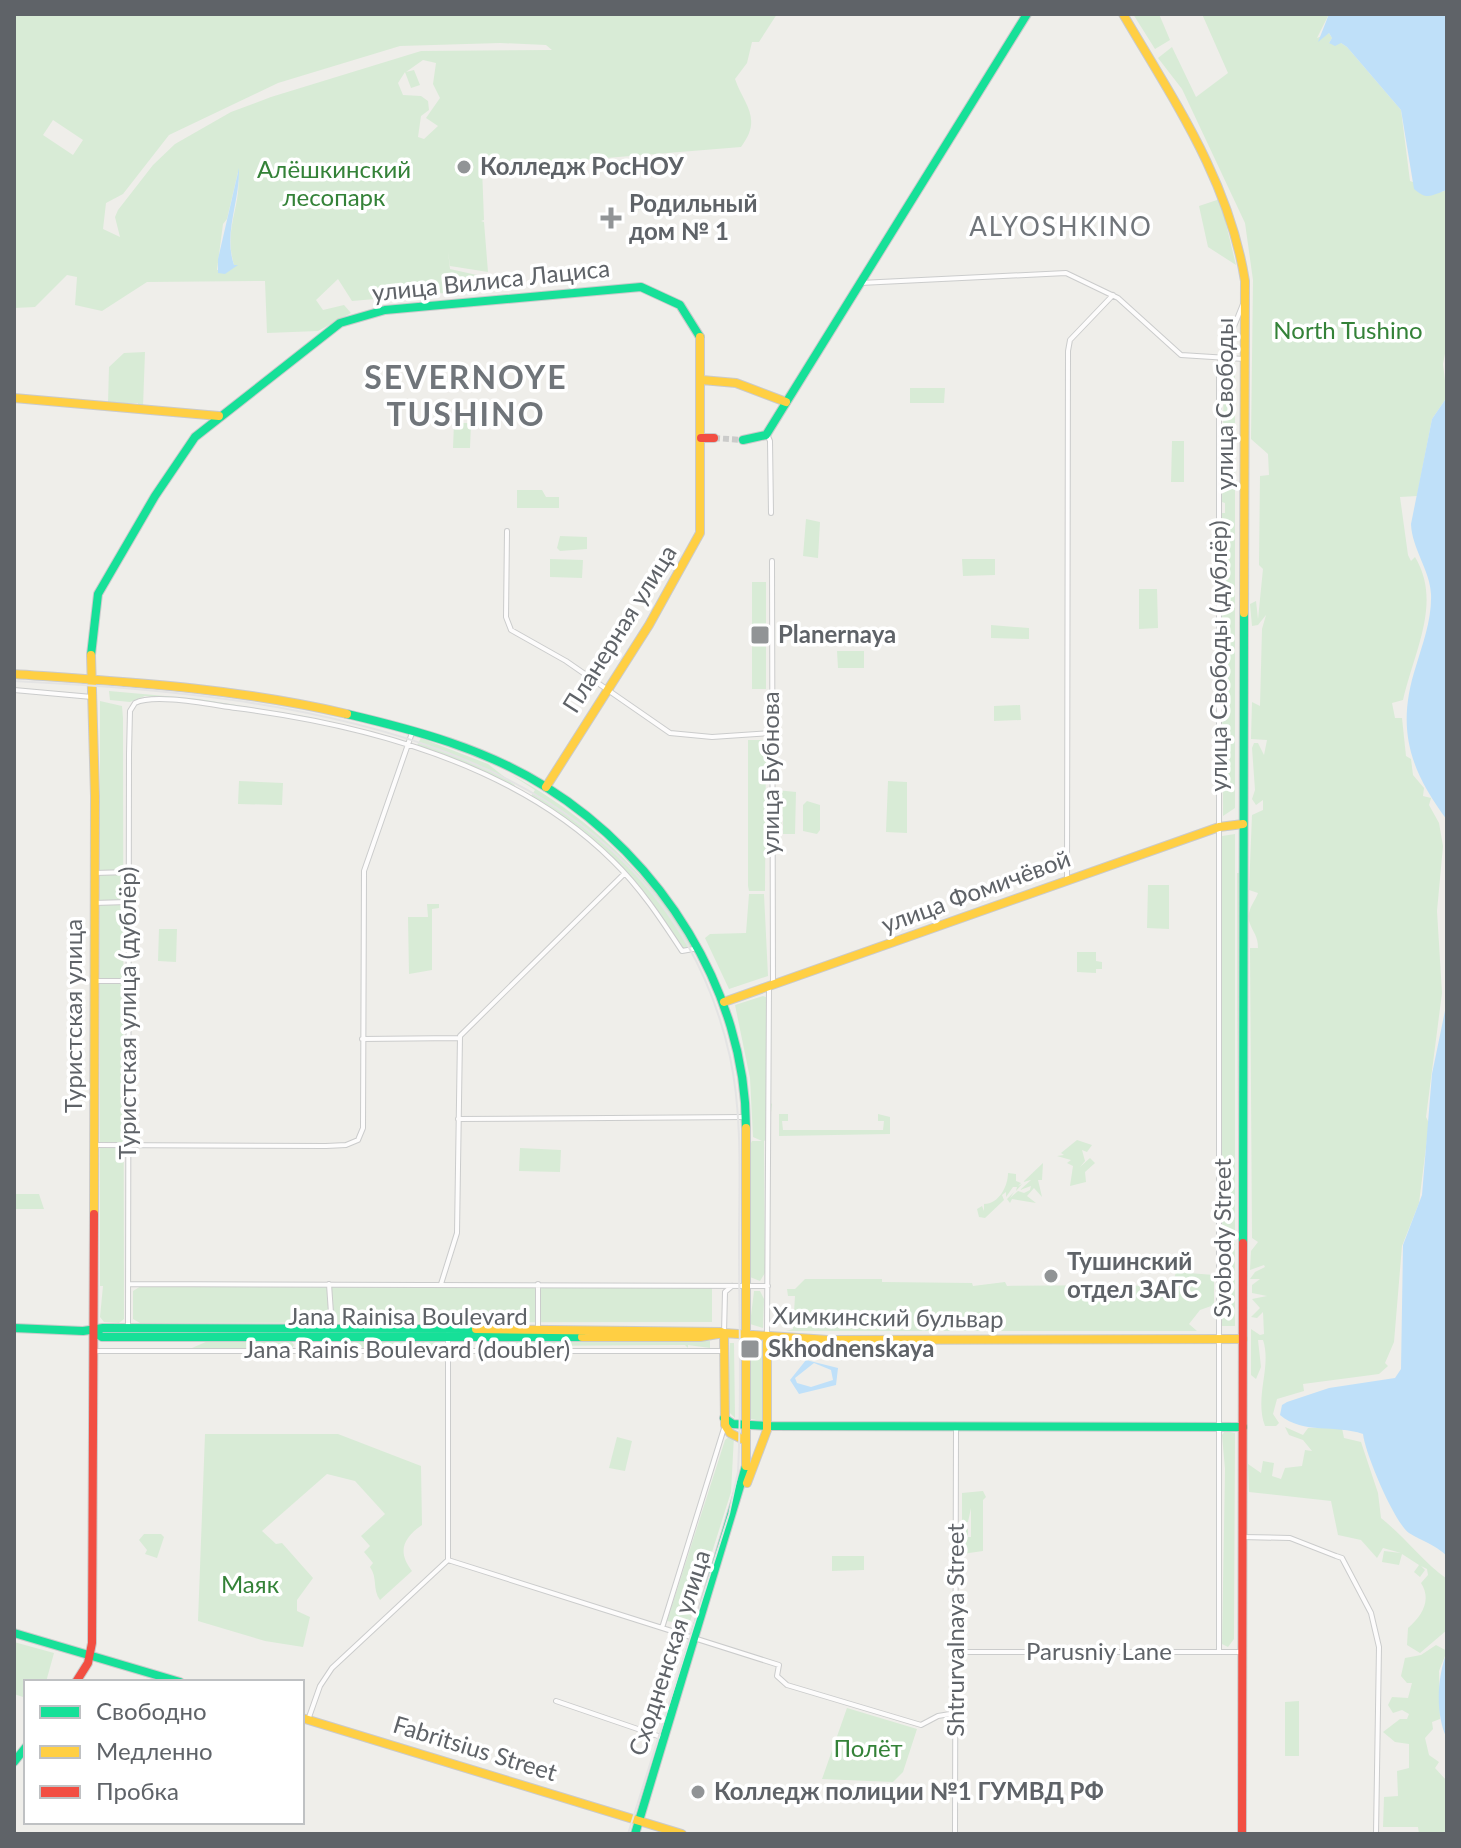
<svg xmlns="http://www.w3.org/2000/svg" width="1461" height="1848" viewBox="0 0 1461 1848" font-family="Lato,sans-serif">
	<rect width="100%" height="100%" fill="#efeeea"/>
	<path fill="#d8ebd6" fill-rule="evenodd" d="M14 14H777L759 42H752L747 63 735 79C744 105 763 118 741 147L482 168 484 220 481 221 484 222 488 272 450 266 448 251 450 269 490 278 491 289 352 301 338 279 316 300 323 310 344 305 351 313 318 331 267 333 265 281 147 282 102 311 75 305 77 277 67 275 35 307 14 308ZM500 43 546 45 552 50 421 51 271 97 231 112 175 144 153 165 118 210 115 217 120 237 103 229 106 203 123 194 169 135 278 83 400 46ZM423 60 436 63 433 84 440 98 426 118 438 126 424 139 418 137 421 116 429 110 428 101 421 96 403 95 398 83 405 72 411 88 420 85 414 70 406 72ZM53 120 83 140 73 155 43 135ZM238 172C242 207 223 227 234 265L217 270 223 224 227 219Z
		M1133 14H1159L1170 40 1155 49Z
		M1202 14H1329L1317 38 1329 33 1332 38 1329 43H1341L1347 47 1401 110 1410 181 1441 192 1447 190V343L1443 364 1447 397 1432 419 1417 496 1400 497 1408 555 1411 561 1415 557C1442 602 1415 649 1403 700L1392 703 1395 718H1402L1406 756 1411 759 1413 775 1424 788 1423 796 1431 798 1429 805 1439 823 1443 846 1437 911 1442 993 1426 1117 1429 1123 1419 1203 1402 1246 1394 1342 1385 1363 1388 1366 1379 1374 1303 1384 1304 1391 1277 1399 1273 1414 1279 1423 1276 1426H1265C1254 1397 1272 1367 1263 1340H1258L1261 1367 1256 1379 1251 1375V1329L1260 1335 1264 1334 1263 1312 1257 1318 1251 1317 1260 1308 1252 1299 1267 1296 1252 1293V1285L1260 1279H1250L1255 1272 1265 1267 1264 1265 1250 1270 1251 1251 1258 1242 1252 1238 1250 948H1258C1258 936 1253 932 1250 924 1245 911 1255 902 1258 893L1249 890 1252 815 1263 810V800L1256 805 1252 799 1255 790 1252 748 1254 743H1258L1264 755 1267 740 1251 739 1252 702 1260 706 1262 629 1266 615 1258 625 1252 626 1250 604 1256 601 1258 619 1263 569 1259 565 1260 476 1269 475 1268 454 1251 439 1253 280 1245 223 1182 89 1158 58 1172 47 1196 97 1228 73Z
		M1220 199 1236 265 1208 247 1199 206Z
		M145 352 143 407H138V403H108L109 367 124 353Z
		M1235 363V808L1223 816 1221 549 1222 513H1225V503L1222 502 1224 366 1221 364Z
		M910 388H945L944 403H910Z
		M454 423H471L470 448H453Z
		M1172 441H1184V482H1171Z
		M517 490H542L546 497H559V508H517Z
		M806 519 820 522 818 558 803 556Z
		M560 536 587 537V549L560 551 557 548Z
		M550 559 583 560 582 578 550 577Z
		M962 559H995V575L963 576Z
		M752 582H766V689H752Z
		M1139 589H1157L1158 628 1139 629Z
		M991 625 1029 628V639L991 638Z
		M837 651H864V668H838Z
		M109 691 199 699 316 718 145 696 130 702 110 700Z
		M100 701 122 706 123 718 124 1319 119 1323 104 1322 100 1317 103 1286H100Z
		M1020 705 1021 720 994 721V706Z
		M421 738 488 764 516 786 416 747Z
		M748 740H766L765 891H749L748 886Z
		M510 774C571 807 620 848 665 905 675 917 687 931 691 946L685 949 681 947C639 885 594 837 531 796L535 790Z
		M239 781 283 783 282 805 238 804Z
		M888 781 907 782V833L886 832Z
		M776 790 796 792 795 834H783V811L780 834H776Z
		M807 801 820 805V830L817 834 803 831V805Z
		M1235 834V1326H1222V836Z
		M1237 873H1239L1237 1145Z
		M1148 885H1169V929L1147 928Z
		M749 894H764L768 976 729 989 705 938 710 934 746 933Z
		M427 904H439V908L432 909V970L409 974 408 917H428Z
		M159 929H177L176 962 158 961Z
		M1077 952H1096V961L1102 962V969H1096V973L1077 972Z
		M763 996 766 997 767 1100 772 1104 768 1138 764 1141 765 1273 760 1281 750 1277V1145L752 1141H762L753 1137 750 1078 735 1005Z
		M779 1114H788V1121H782L783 1130H883L884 1121H878V1114L890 1117V1134L779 1136Z
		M1077 1140 1092 1145 1087 1152 1082 1150 1085 1161 1080 1167 1090 1158 1095 1163 1085 1172 1086 1182 1070 1186 1073 1166 1067 1163 1071 1160 1057 1156 1064 1155 1061 1153Z
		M520 1148 561 1150 560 1172 519 1171Z
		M1043 1163 1042 1180H1038L1042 1197 1034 1188 1027 1196 1036 1203 1012 1199 1010 1203 1007 1199 1014 1192 1010 1198 1018 1191 1024 1193 1030 1190 1031 1186 1020 1190 1031 1180 1023 1182Z
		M1008 1173 1016 1174V1181L1021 1183 1018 1186 1022 1184 1016 1191 1017 1187H1013L1006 1197V1192L1002 1195 1004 1200 985 1218 979 1217 977 1209 982 1206 984 1211V1204C999 1204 1008 1186 1008 1173Z
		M15 1194H39L44 1209H15Z
		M1176 1272 1214 1275V1305L1200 1310 1189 1324 1197 1331H786L793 1329 795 1296H788L787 1289H795L805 1279H882V1282L972 1283 973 1286 1005 1282 1007 1286C1061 1285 1117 1285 1172 1286Z
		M141 1286 712 1287V1322L140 1323 133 1319V1291Z
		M754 1291H760L764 1299 763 1328 750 1324Z
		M345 1340 437 1341 444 1346 345 1348 341 1343Z
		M208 1341H291L294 1345 292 1348H192Z
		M525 1341H710V1348L688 1345V1348L685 1345 513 1346 501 1349V1345Z
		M730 1343H734L735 1418 728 1411Z
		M762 1343 765 1419 762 1421 751 1419V1346Z
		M1285 1427 1303 1435 1308 1428H1342L1344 1438 1361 1442 1378 1493 1381 1518C1406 1538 1422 1561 1447 1579V1630L1420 1653 1407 1645 1408 1628C1422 1616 1432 1600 1421 1583L1428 1575 1427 1569 1421 1566 1425 1570 1420 1577 1414 1572 1419 1565 1402 1554 1399 1565 1382 1562 1384 1551 1401 1553 1383 1548 1377 1558 1361 1540 1338 1535 1331 1501 1249 1492 1248 1464 1261 1473 1263 1461 1274 1463 1272 1476 1281 1479 1285 1468 1302 1466 1305 1450 1312 1451 1303 1440 1289 1435Z
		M1225 1431 1235 1433 1234 1639 1228 1647 1222 1644 1225 1469 1222 1435Z
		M205 1434H338L421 1466 422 1525C403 1538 397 1552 412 1571L380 1600C372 1589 378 1578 370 1567L373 1563 364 1552 370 1546 361 1536 385 1514 355 1481 327 1474 262 1531 276 1544 282 1543 313 1578 297 1600V1611L310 1617 303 1647 265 1641 198 1621Z
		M730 1436H734L731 1492 689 1625 667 1621 725 1440Z
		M617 1437 632 1441 625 1471 609 1468Z
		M983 1491 986 1497 983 1500V1551L962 1554V1529H968V1537H971V1508L968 1522H962V1493Z
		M144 1534H161L164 1537 157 1558 145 1554 147 1550 139 1540Z
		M832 1556H864V1570L832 1571Z
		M14 1642 54 1653 46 1682H26V1698L14 1694Z
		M1436 1645 1447 1651 1439 1671 1440 1719 1432 1722 1433 1729 1425 1738 1429 1755 1439 1762 1435 1768 1447 1781V1834H1419L1418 1827H1383L1384 1797 1398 1796 1397 1771 1409 1768V1744L1395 1742 1383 1732 1400 1719H1407L1409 1714 1402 1710 1393 1713 1388 1705 1392 1697 1408 1698 1412 1683H1407L1401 1676 1405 1658 1421 1655Z
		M1299 1701V1756H1285V1702Z
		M847 1708 917 1729 903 1772 893 1782 822 1779Z"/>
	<path fill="#bfe0f9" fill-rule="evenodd" d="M1329 14H1447V190C1431 195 1428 201 1414 189L1401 110 1347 47 1341 43 1335 46 1329 43 1332 38 1329 33 1318 42Z
		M239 168C240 202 223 233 234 265H238L225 274 218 273V259Z
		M1447 397V820C1409 769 1396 728 1416 666 1423 643 1432 619 1431 594 1430 570 1412 549 1411 524L1432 419Z
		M1447 1001V1556C1433 1543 1423 1542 1409 1533 1394 1522 1365 1453 1363 1434 1335 1424 1304 1435 1280 1415L1282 1405 1287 1402 1329 1388 1395 1378 1401 1369 1403 1245 1422 1195 1432 1074Z
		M806 1360 838 1368 836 1385 799 1394 790 1380ZM814 1363 831 1370 833 1380 811 1387 797 1383 795 1378Z
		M1447 1652V1739C1435 1714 1437 1677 1447 1652Z"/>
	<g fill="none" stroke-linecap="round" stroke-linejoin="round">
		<path stroke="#cbcbca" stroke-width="6" stroke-dasharray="6 3" stroke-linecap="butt" d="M714 438 743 440"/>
		<defs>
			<path id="street" d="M860 283 1066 273 1118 298 1181 355 1244 359
				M767 434 770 441 771 513
				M507 531 506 617 511 630 566 661 670 733 712 737 771 733
				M772 561 773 985
				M14 690 92 697
				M95 873 129 872
				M1067 881 1068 351 1070 340 1113 295
				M94 903 128 902
				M95 981H129
				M362 1039 459 1038
				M458 1119 746 1117
				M94 1145 326 1146 346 1145 358 1140 363 1128 364 871 413 730
				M128 1284 768 1286
				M329 1284 332 1328
				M441 1284 457 1233 460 1036 624 874
				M538 1284V1328
				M128 1328 129 754 130 711 135 703C155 693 212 705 236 708 368 725 516 765 612 860 640 887 661 919 682 951L699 948
				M724 1333 725 1292 732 1286
				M767 1336 769 986
				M93 1351H724
				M1242 1537 1290 1538 1336 1556 1342 1558 1371 1613 1379 1647 1376 1834
				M448 1560 779 1665 777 1676 787 1685 921 1725 938 1716 956 1713
				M662 1628 725 1425
				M955 1652H1241
				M1219 1652V364L1243 304
				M556 1701 664 1738
				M308 1720 320 1686 332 1668 448 1560V1329
				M955 1834 956 1427"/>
			<path id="fast" d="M743 440 766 435 1027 14
				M91 655 98 594 155 496 195 437 340 323 385 310 641 287 680 305 700 337
				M347 714C415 730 486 749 546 787 660 858 746 991 746 1128
				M1243 1243 1244 613
				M14 1328 83 1331 103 1328 476 1329
				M92 1331 102 1337H582
				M724 1418 733 1424 768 1426 1243 1427
				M14 1633 180 1682
				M14 1762 26 1747
				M635 1834 746 1466"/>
			<path id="slow" d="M1123 14C1174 101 1229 180 1245 281L1244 613
				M702 380 736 383 786 402
				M14 398 219 416
				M91 655 95 796 94 1214
				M14 674C126 682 237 688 347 714
				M546 787 649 625 700 533V337
				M724 1002 1219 827 1243 824
				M746 1128V1466
				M476 1329 721 1332
				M724 1333 725 1425 730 1433 746 1441
				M582 1337H700L724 1333 828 1340 1243 1339
				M747 1483 767 1430V1338
				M302 1718 682 1834"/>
			<path id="jam" d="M701 438H714
				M76 1682 88 1663 92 1643 94 1214
				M1242 1834 1243 1243"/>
		</defs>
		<use href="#street" stroke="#cbcccc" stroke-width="6"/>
		<use href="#fast" stroke="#cacacb" stroke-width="10"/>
		<use href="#slow" stroke="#cacacb" stroke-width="10"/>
		<use href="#jam" stroke="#cacacb" stroke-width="10"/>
		<use href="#street" stroke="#fdfcfc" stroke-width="4"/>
		<use href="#fast" stroke="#16e098" stroke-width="8"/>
		<use href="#slow" stroke="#ffcf43" stroke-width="8"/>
		<use href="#jam" stroke="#f24e42" stroke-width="8"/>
		<path stroke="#e4e4e4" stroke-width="2" d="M14 681C287 694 658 734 730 1057 743 1118 739 1183 739 1245 739 1320 742 1396 738 1472L729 1514 628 1834"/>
	</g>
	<g fill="#919496" stroke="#fff" stroke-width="3">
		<circle cx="464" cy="167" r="8"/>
		<path d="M607 206h8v8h8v8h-8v8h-8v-8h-8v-8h8z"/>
		<rect x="750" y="625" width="20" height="20" rx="4"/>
		<circle cx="1051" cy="1276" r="8"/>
		<rect x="740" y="1339" width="20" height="20" rx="4"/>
		<circle cx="698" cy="1792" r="8"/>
	</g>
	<g text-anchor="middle" stroke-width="7" stroke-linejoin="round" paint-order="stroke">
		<g font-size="24" font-weight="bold" fill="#5f6368" stroke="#fff" text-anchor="start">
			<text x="480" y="175">Колледж РосНОУ</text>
			<text x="629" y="212">Родильный<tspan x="629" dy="28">дом № 1</tspan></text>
			<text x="778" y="643">Planernaya</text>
			<text x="1067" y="1270">Тушинский<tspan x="1067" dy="28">отдел ЗАГС</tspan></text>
			<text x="768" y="1357">Skhodnenskaya</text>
			<text x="714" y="1800">Колледж полиции №1 ГУМВД РФ</text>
		</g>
		<g font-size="24" fill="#348238" stroke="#fff">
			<text x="334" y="178">Алёшкинский<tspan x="334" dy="28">лесопарк</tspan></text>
			<text x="1348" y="339">North Tushino</text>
			<text x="250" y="1593">Маяк</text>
			<text x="868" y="1757">Полёт</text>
		</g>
		<g font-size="24" fill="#5f6368" stroke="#fff">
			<text transform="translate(491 281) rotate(-6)" y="8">улица Вилиса Лациса</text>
			<text transform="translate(1225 404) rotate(-90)" y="8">улица Свободы</text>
			<text transform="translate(620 629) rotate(-58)" y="8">Планерная улица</text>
			<text transform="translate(1219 656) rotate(-90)" y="8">улица Свободы (дублёр)</text>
			<text transform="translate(771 773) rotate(-90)" y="8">улица Бубнова</text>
			<text transform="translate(976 892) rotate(-20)" y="8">улица Фомичёвой</text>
			<text transform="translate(128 1013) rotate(-90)" y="8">Туристская улица (дублёр)</text>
			<text transform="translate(74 1016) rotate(-90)" y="8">Туристская улица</text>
			<text transform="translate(1223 1238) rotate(-90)" y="8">Svobody Street</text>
			<text x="408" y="1325">Jana Rainisa Boulevard</text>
			<text transform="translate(888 1318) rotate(1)" y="8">Химкинский бульвар</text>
			<text x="407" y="1358">Jana Rainis Boulevard (doubler)</text>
			<text transform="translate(956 1630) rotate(-90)" y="8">Shtrurvalnaya Street</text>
			<text x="1099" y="1660">Parusniy Lane</text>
			<text transform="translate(670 1653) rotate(-72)" y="8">Сходненская улица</text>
			<text transform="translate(475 1749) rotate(17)" y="8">Fabritsius Street</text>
		</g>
		<g font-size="26" letter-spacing="2" fill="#70757a" stroke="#fff">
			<text x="1061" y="236">ALYOSHKINO</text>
		</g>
		<g font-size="32" font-weight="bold" letter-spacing="2" fill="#70757a" stroke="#fff">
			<text x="466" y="389">SEVERNOYE<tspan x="466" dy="37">TUSHINO</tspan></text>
		</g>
	</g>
	<rect width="1461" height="1848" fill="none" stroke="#5f6368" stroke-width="32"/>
	<rect x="24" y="1680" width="280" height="144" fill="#ffffff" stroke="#bfc1c3" stroke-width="2"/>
	<rect x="40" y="1706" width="40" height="12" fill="#16e098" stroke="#bfc1c3" stroke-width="2"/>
	<text x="96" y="1720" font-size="24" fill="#5f6368">Свободно</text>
	<rect x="40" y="1746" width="40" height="12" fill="#ffcf43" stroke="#bfc1c3" stroke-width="2"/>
	<text x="96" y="1760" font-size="24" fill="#5f6368">Медленно</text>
	<rect x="40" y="1786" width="40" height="12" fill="#f24e42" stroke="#bfc1c3" stroke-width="2"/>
	<text x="96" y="1800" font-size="24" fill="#5f6368">Пробка</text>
</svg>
